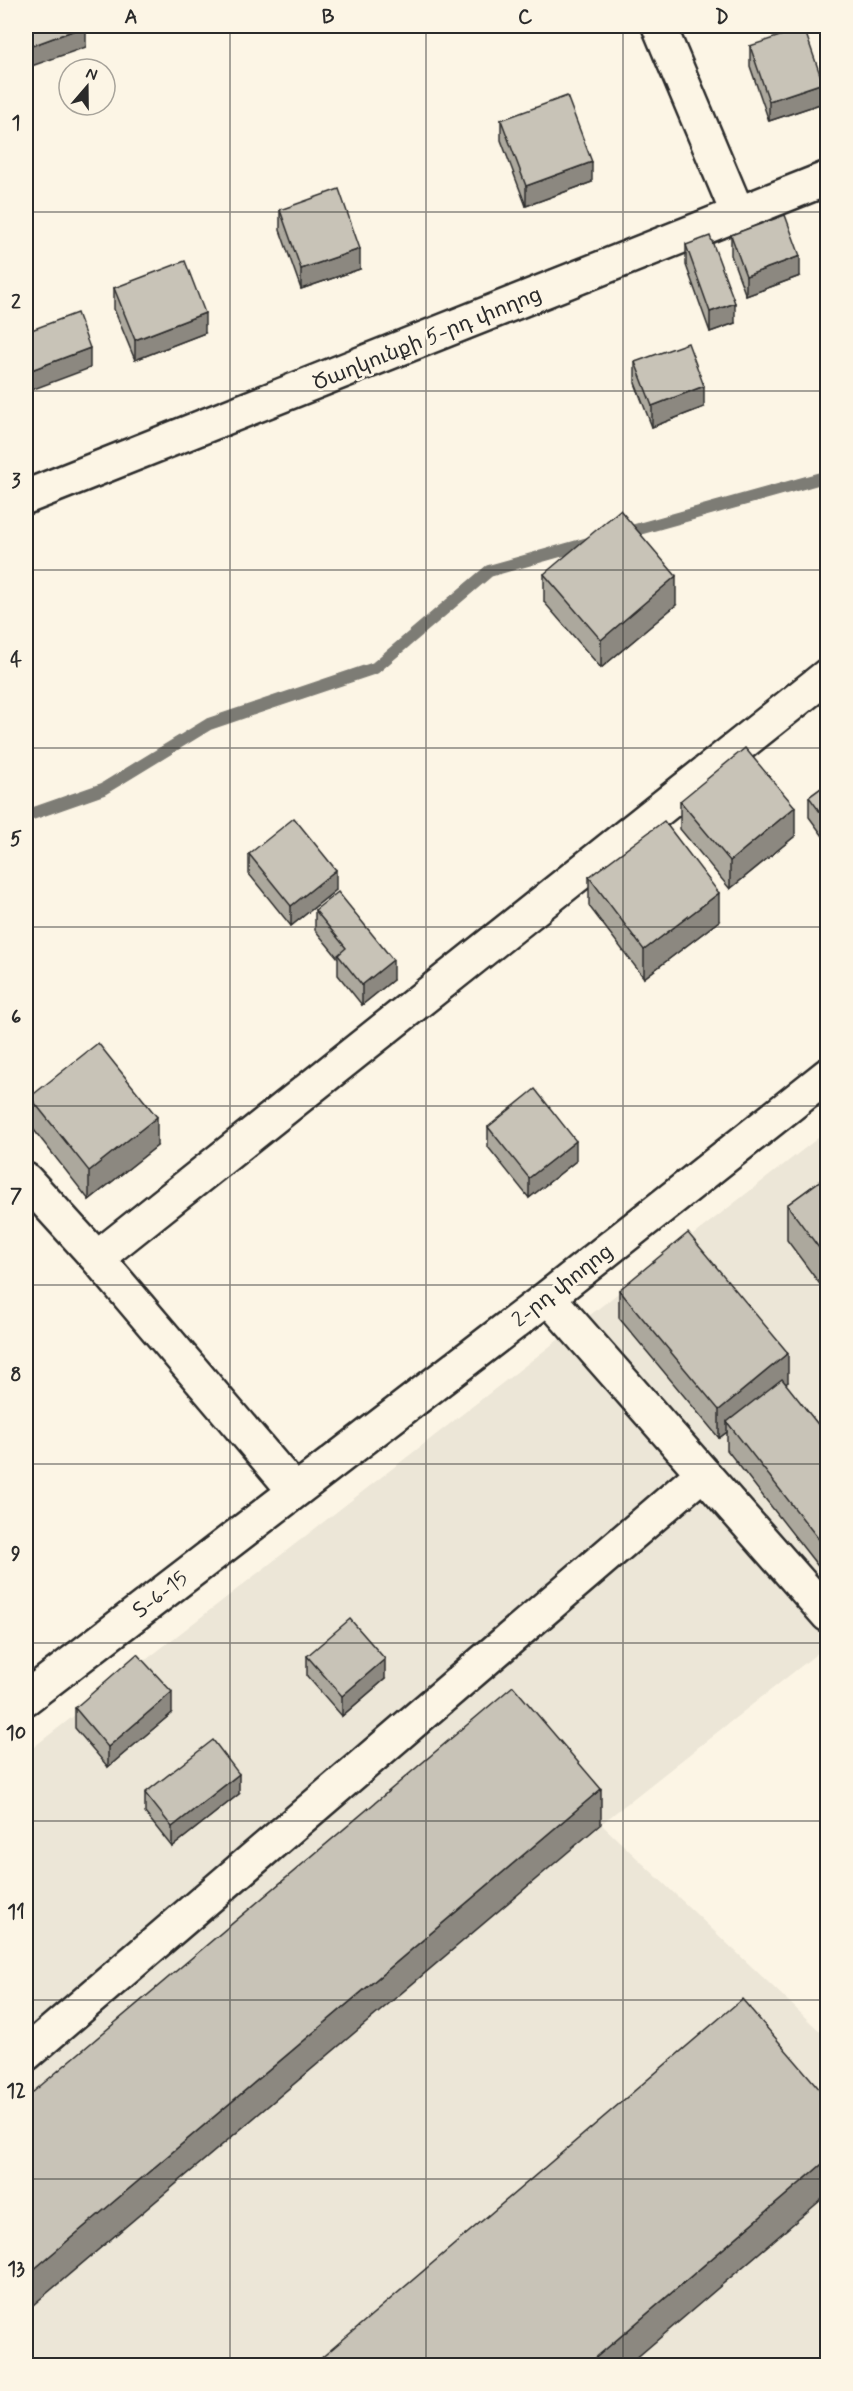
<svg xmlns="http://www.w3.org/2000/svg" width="853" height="2391" viewBox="0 0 853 2391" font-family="Mynerve,'Noto Sans Armenian',sans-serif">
	<rect width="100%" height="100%" fill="#fcf5e5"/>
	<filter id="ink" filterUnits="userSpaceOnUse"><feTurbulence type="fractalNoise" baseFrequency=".0167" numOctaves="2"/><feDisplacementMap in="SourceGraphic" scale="12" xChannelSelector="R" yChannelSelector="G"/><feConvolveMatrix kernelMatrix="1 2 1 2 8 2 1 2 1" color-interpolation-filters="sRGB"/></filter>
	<g filter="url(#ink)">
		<path fill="#ece6d7" d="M827 1131V1662L819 1652 601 1824 827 2038V2365L26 2366V1753Z"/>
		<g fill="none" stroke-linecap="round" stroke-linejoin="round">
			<path stroke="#7d7b74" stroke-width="12" d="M621 534 828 476
				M26 816 103 789 209 724 375 668 489 571 592 542"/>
			<defs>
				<path id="minor" d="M659 26 738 214
					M26 497 828 178
					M26 1180 97 1258 294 1490
					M97 1258 828 675
					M548 1297 828 1615
					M26 1698 548 1297 828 1075
					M26 2054 703 1473"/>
			</defs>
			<use href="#minor" stroke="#2b2b2b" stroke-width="38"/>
			<use href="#minor" stroke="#fcf5e5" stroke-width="33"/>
		</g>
		<path fill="#aca89d" stroke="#2b2b2b" stroke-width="1.5" d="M750 46 823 103 769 121 750 66Z
			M501 120 592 182 526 206 501 140Z
			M280 210 360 269 301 289 280 230Z
			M731 235 800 276 746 296 731 255Z
			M686 245 735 323 710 332 686 265Z
			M114 288 205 333 135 360 114 309Z
			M635 362 704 407 652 427 635 383Z
			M544 574 676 605 601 668 544 602Z
			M828 783V843L809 817V797Z
			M680 801 795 836 730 889 680 829Z
			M249 854 336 890 291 926 249 874Z
			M589 877 719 921 644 978 589 906Z
			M315 910 393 980 362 1005 338 975V958L315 930Z
			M30 1097 157 1146 89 1200 30 1125Z
			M488 1127 576 1161 529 1198 488 1147Z
			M828 1175V1295L787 1240V1205Z
			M619 1290 788 1382 785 1384 828 1437V1579L727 1450V1432L719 1438 619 1318Z
			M307 1656 385 1679 342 1716 307 1676Z
			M75 1708 172 1713 108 1767 75 1728Z
			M145 1793 239 1794 172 1847 145 1813Z"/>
		<path fill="#8c8880" stroke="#2b2b2b" stroke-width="1.5" d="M86 26V47L26 68V48Z
			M823 83V103L769 121V101Z
			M592 162V182L526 206V186Z
			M360 249V269L301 289V269Z
			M800 256V276L746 296V276Z
			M735 303V323L710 332V312Z
			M205 313V333L135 360V340Z
			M90 348V368L26 392V372Z
			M704 386V407L652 427V406Z
			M676 576V605L601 668V640Z
			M795 807V836L730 889V861Z
			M336 870V890L291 926V906Z
			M719 893V921L644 978V950Z
			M393 960V980L362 1005V985Z
			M157 1117V1146L89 1200V1171Z
			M576 1141V1161L529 1198V1178Z
			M788 1353V1382L732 1428 727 1422V1432L719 1438V1410Z
			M385 1659V1679L342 1716V1696Z
			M172 1692V1713L108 1767V1747Z
			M239 1774V1794L172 1847V1827Z
			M601 1789V1824L26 2311V2276Z
			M828 2159V2194L627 2366H586Z"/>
		<path fill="#c8c3b7" stroke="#2b2b2b" stroke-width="1.5" d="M26 26H86L26 48Z
			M804 28 823 83 769 101 750 46Z
			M567 96 592 162 526 186 501 120Z
			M339 189 360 249 301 269 280 210Z
			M785 215 800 256 746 276 731 235Z
			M710 236 735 303 710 312 686 245Z
			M185 261 205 313 135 340 114 288Z
			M77 313 90 348 26 372V332Z
			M688 343 704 386 652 406 635 362Z
			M620 510 676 576 601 640 544 574Z
			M745 748 795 807 730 861 680 801Z
			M828 783V823L809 797Z
			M294 818 336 870 291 906 249 854Z
			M664 821 719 893 644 950 589 877Z
			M338 892 393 960 362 985 338 955 346 948 315 910Z
			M98 1043 157 1117 89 1171 30 1097Z
			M535 1089 576 1141 529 1178 488 1127Z
			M828 1175V1260L787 1205Z
			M688 1233 788 1353 719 1410 619 1290Z
			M782 1379 828 1437V1551L727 1422Z
			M350 1619 385 1659 342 1696 307 1656Z
			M137 1654 172 1692 108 1747 75 1708Z
			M513 1686 601 1789 26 2276V2098Z
			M213 1740 239 1774 172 1827 145 1793Z
			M742 1999 828 2099V2159L586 2366H312Z"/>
	</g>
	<path fill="none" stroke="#2b2b2b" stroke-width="1.5" stroke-opacity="0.55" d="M230 26V2366M426 26V2366M623 26V2366M26 212H828M26 391H828M26 570H828M26 748H828M26 927H828M26 1106H828M26 1285H828M26 1464H828M26 1643H828M26 1821H828M26 2000H828M26 2179H828"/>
	<g text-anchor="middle" stroke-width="5" stroke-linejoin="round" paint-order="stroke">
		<g font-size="21" fill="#2b2b2b" stroke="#fcf5e5">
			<text transform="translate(427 338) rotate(-22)" y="7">Ծաղկունքի 5-րդ փողոց</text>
			<text transform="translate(562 1285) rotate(-38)" y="7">2-րդ փողոց</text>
			<text transform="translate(160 1594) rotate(-38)" y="7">Տ-6-15</text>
		</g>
	</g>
	<rect width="853" height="2391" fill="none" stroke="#fcf5e5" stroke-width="66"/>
	<g transform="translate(87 87) rotate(20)"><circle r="28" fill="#fcf5e5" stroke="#a8a49b" stroke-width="1.5"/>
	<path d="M0-4.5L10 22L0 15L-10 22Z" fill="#2b2b2b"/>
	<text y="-9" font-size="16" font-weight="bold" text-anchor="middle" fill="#2b2b2b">N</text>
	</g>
	<rect x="33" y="33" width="787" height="2325" fill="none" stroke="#2b2b2b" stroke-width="2"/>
	<g font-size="20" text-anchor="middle" font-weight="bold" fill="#2b2b2b">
		<text x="131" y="23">A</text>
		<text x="328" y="23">B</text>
		<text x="525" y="23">C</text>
		<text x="722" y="23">D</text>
		<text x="16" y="129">1</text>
		<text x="16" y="308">2</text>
		<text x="16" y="487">3</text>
		<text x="16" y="666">4</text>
		<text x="16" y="845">5</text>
		<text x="16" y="1023">6</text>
		<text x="16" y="1202">7</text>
		<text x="16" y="1381">8</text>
		<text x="16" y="1560">9</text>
		<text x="16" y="1739">10</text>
		<text x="16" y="1918">11</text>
		<text x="16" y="2097">12</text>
		<text x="16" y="2275">13</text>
	</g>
</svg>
